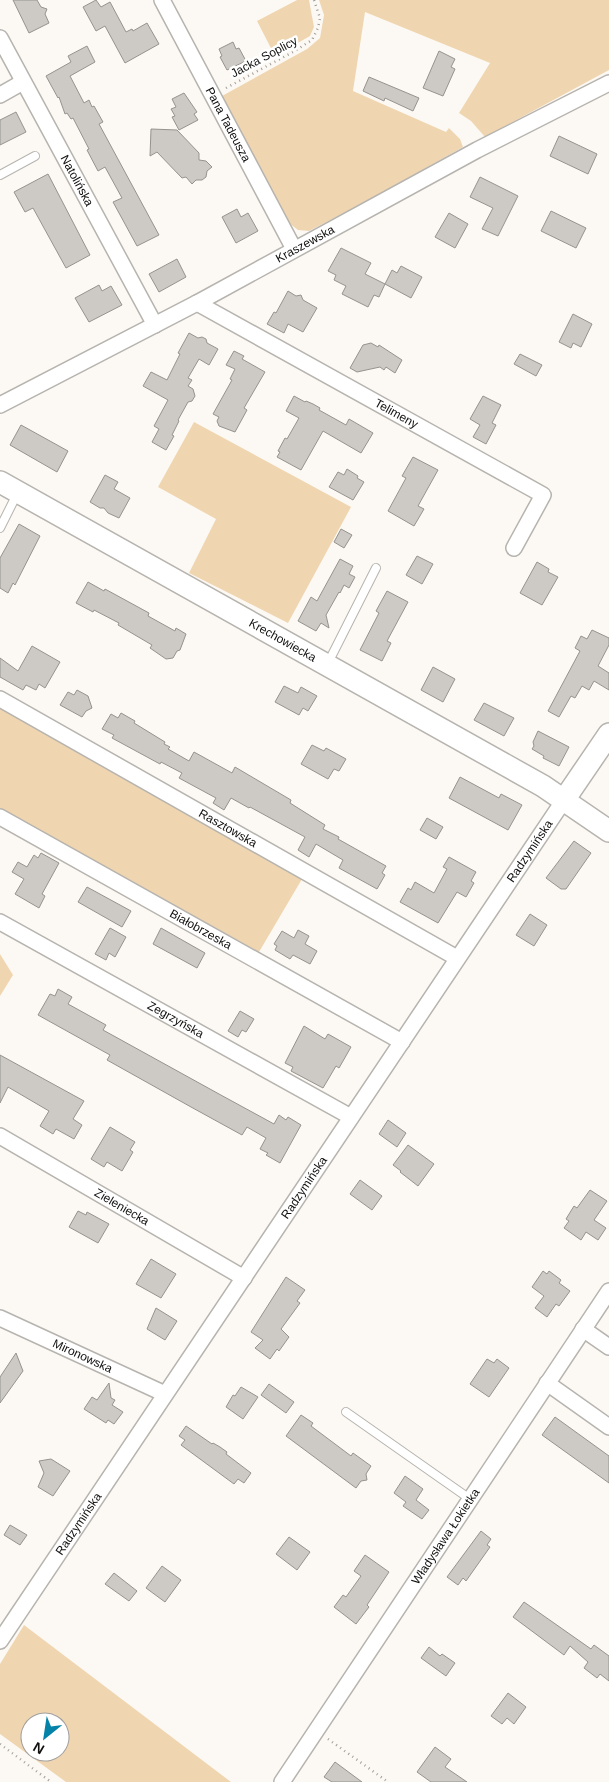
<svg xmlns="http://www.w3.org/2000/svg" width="609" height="1782" viewBox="0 0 609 1782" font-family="Helvetica,sans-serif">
	<rect width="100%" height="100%" fill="#fcf9f4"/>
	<path fill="#f0d6b0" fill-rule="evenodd" d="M297 0H309L314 27 310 36 275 56 257 21Z
		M319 0H609V70L485 137 471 121 459 113 490 63 365 12 353 91 446 132 449 128 460 139 463 147 367 201 309 231 298 230 289 223 222 96 307 49 320 38 324 15Z
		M194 422 351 507 288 623 189 573 216 519 158 487Z
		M0 704 302 879 259 952 0 808Z
		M0 954 13 975 0 996Z
		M24 1625 231 1782H66L0 1734V1664ZM30 1722H60V1752H30Z"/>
	<path fill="#cdcac5" stroke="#96938f" d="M13 0H37L41 7 47 9 45 14 49 23 29 33Z
		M96 0 101 7 110 2 126 32 132 29 133 31 147 23 159 44 125 63 105 26 96 31 83 7Z
		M233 42 236 49 239 48 246 61 227 70 220 57 222 56 219 49Z
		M87 46 95 62 70 76 84 103 89 100 92 107 94 106 103 122 99 124 159 235 137 246 113 202 122 198 105 167 98 171 87 150 89 149 73 118 71 119 67 113 65 114 59 97 58 98 46 76 71 62 68 56Z
		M439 51 455 59 451 67 455 69 443 96 423 88Z
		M369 77 419 98 413 111 385 98 384 101 363 91Z
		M184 93 197 112 194 114 198 120 179 130 172 117 175 116 171 109 176 107 172 99Z
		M16 112 26 132 0 145V120Z
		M151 129 177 130 199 153V160L206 161 212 167 207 171 206 177 202 180H196L192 184 186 177 182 178 157 152 150 156Z
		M559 136 597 154 588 174 550 156Z
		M48 174 90 255 66 268 33 208 25 212 14 192Z
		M480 177 518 196 498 236 482 229 493 208 470 197Z
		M237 209 241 217 248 213 258 231 236 243 222 217Z
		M551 211 586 228 576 248 541 231Z
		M449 213 468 224 455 248 435 237Z
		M341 248 371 263 365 274 385 284 379 297 374 295 368 307 342 294 346 286 334 280 336 275 328 271Z
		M177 259 186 277 159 292 149 274Z
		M401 266 422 277 411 298 385 284 392 270 397 273Z
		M99 285 102 291 111 286 122 305 89 322 75 298Z
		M288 291 296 296 301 295 303 300 317 308 303 332 288 324 284 333 267 324 274 312 276 313Z
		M573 314 592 324 581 347 573 343 571 348 559 342Z
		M189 333 198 338 202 337 206 339 207 343 218 349 209 365 199 359 188 378 192 380 188 386 193 389 195 396 192 401 188 402 178 420 179 421 172 435 174 436 166 450 152 442 159 429 154 426 168 400 143 386 151 372 167 380 180 354 178 353Z
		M371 343 378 347 379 345 402 360 395 373 386 367 384 370 380 367 357 372 350 368 363 345Z
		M234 351 244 356 242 359 265 372 244 408 247 410 235 432 219 426 217 421 219 417 213 414 232 380 230 379 235 369 226 365Z
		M520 354 542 365 536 376 514 364Z
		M294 396 305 402 306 401 313 404 320 408 319 410 346 425 349 419 373 433 361 453 323 431 301 470 277 457 280 452 278 451 285 438 287 439 299 418 286 411Z
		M483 396 501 405 492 423 496 425 486 444 473 437 480 425 470 419Z
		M21 425 68 451 57 472 10 445Z
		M413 457 438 470 418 506 424 509 414 526 388 511 406 478 402 476Z
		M347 469 358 476 357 478 364 482 353 500 329 487 338 472 344 475Z
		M105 475 118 482 114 489 130 498 119 518 108 513 104 508H100L90 502Z
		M19 524 40 536 15 585 13 583 8 593 0 588V558Z
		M341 529 352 535 344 548 334 542Z
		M417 556 433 564 422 584 406 575Z
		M340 559 353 566 349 574 355 577 349 588 344 585 340 593 339 592 326 615 329 628 321 623 316 631 298 621 311 597 317 601Z
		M537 562 549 569 548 572 558 577 542 605 520 593Z
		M88 582 104 591 105 589 149 613 148 616 175 631 176 628 186 634 180 650 177 651 173 658 166 659 150 648 152 645 118 625 119 623 94 610 93 612 76 603Z
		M387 591 408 602 387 641 391 643 382 661 360 650 379 613 376 611Z
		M592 630 609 638V645L598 666 609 673V690L594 681 589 690 582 686 575 698 571 696 559 717 548 711 580 651 575 648 581 636 587 639Z
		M32 646 60 662 45 688 39 684 36 690 26 685 23 690 0 677V658L18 671Z
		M433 667 455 679 443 702 421 690Z
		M284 686 298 693 301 687 317 696 308 711 303 708 299 715 275 702Z
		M77 690 88 696 92 708 86 711 82 717 60 705 68 692 74 695Z
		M484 703 514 718 504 736 474 720Z
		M121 713 135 721 134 723 165 742 164 744 170 747 168 749 189 761 194 752 232 773 235 767 291 800 290 803 325 825 323 829 339 837 338 839 386 866 382 873 385 875 377 889 339 868 343 860 316 844 309 857 298 850 305 837 250 807 249 808 231 798 224 810 213 803 216 798 179 778 182 773 161 762 160 764 112 738 114 735 102 729 111 714 118 718Z
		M538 731 569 747 559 766 543 758 544 756 532 749 534 746 533 742Z
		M312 745 324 751 326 748 346 759 339 771 334 769 328 779 301 764Z
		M460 777 499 798 501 794 522 805 508 830 449 798Z
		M427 818 443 827 436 839 420 830Z
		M574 841 591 853 566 889H561L546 878Z
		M41 853 59 863 42 894 45 896 39 908 15 894 24 879 12 872 18 862 27 867 34 855 38 858Z
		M449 857 476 872 471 881 474 883 466 897 457 892 438 923 400 902 408 888 411 890 415 882 434 893 447 869 443 867Z
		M87 887 131 911 122 927 78 902Z
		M530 914 547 925 534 946 516 935Z
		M110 928 126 937 115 957 109 953 106 960 95 954Z
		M161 928 205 953 197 968 153 944Z
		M298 930 309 936 305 944 317 951 310 964 293 955 290 959 275 950 277 946 274 944 282 931 294 938Z
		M58 989 72 997 68 1004 106 1025 103 1030 219 1094 274 1124 279 1115 286 1120 288 1117 301 1125 280 1163 266 1155 268 1153 260 1149 266 1138 247 1127 242 1135 191 1107 107 1060 110 1055 38 1015 50 994 55 996Z
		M240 1011 254 1019 246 1032 242 1030 238 1037 228 1031Z
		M304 1026 325 1039 328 1034 351 1047 339 1068 336 1066 323 1088 291 1071 293 1067 285 1063Z
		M0 1055 84 1101 73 1119 82 1125 74 1139 56 1129 53 1134 40 1126 49 1111 8 1087 0 1103Z
		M388 1120 406 1133 397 1147 379 1134Z
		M110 1127 135 1142 130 1150 133 1152 122 1171 107 1162 104 1167 91 1159Z
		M408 1145 434 1164 418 1186 400 1172 401 1171 393 1165Z
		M360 1180 382 1196 372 1210 350 1194Z
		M590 1190 607 1201 594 1220 606 1228 598 1240 586 1232 581 1240 564 1228 569 1221 566 1219 574 1206 577 1208Z
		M78 1211 86 1215 87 1212 109 1224 98 1243 69 1227Z
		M151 1259 176 1274 161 1298 136 1284Z
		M543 1271 547 1274 549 1271 561 1280 559 1283 570 1291 559 1306 556 1304 547 1317 535 1308 544 1296 532 1287Z
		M286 1277 305 1290 297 1301 300 1303 281 1329 289 1337 279 1351 277 1349 270 1359 255 1348 263 1340 251 1332Z
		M156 1308 177 1321 165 1340 147 1329Z
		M16 1353 23 1371 0 1403V1377Z
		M487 1359 494 1363 497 1359 509 1368 489 1397 470 1384Z
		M109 1383 111 1398 115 1400 112 1405 123 1412 114 1424 108 1420 106 1423 84 1409 92 1397 97 1400Z
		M269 1384 294 1402 286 1413 261 1395Z
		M241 1387 258 1397 243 1419 226 1407 233 1395 235 1396Z
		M301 1415 313 1423 311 1426 351 1456 353 1453 371 1466 366 1474 367 1480 361 1481 356 1488 286 1436Z
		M555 1417 609 1456V1483L542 1435Z
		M186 1426 212 1444 213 1443 220 1447 227 1452 226 1454 251 1473 244 1483 238 1479 234 1484 181 1445 185 1440 179 1436Z
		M51 1459 70 1471 53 1496 38 1487 44 1473 39 1461Z
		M405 1476 423 1489 416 1500 429 1510 422 1519 403 1506 406 1502 394 1493Z
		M10 1525 27 1535 20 1545 4 1535Z
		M481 1531 491 1539 487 1545 490 1547 466 1581 463 1578 458 1585 447 1577Z
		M289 1537 310 1552 297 1570 276 1554Z
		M365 1555 389 1572 367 1605 369 1607 356 1624 334 1607 343 1595 346 1597 361 1576 354 1571Z
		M162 1566 181 1580 165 1602 146 1588Z
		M114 1573 137 1591 129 1601 105 1584Z
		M524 1602 591 1649 594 1645 609 1656V1681L600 1674 597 1678 584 1668 588 1662 570 1646 564 1655 513 1617Z
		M429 1647 440 1656 442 1654 455 1663 446 1676 421 1658Z
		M508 1693 526 1707 514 1724 507 1718 502 1724 491 1716Z
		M435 1747 451 1759 445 1767 467 1782H431L417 1772Z
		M335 1762 362 1782H332L324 1777Z"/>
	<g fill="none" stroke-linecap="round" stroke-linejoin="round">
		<defs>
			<path id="lane" d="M0 175 35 156
				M0 528 17 494
				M328 663 376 568
				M346 1412 470 1499"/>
			<g id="street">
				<path id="s1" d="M162 0 294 249"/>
				<path id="s2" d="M0 38 155 325"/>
				<path d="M0 95 23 82"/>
				<path id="s3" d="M197 303 543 495 514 548"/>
				<path id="s4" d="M0 405 197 303 477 150 609 83"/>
				<path id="s5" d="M0 699 457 958"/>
				<path id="s6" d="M0 817 402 1042"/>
				<path id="s7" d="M0 922 351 1117"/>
				<path id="s8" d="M0 1136 244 1278"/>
				<path id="s9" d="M0 1318 165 1394"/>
				<path d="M583 1329 609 1347"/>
				<path d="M547 1383 609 1427"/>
				<path id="s10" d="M0 1641 564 800"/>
				<path id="s11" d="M282 1782 609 1291"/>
			</g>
			<g id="secondary">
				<path id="s12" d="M0 482 543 786 609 831"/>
				<path d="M564 800 609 734"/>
			</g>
		</defs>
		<use href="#lane" stroke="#b7b4af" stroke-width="10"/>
		<use href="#street" stroke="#b7b4af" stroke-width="18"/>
		<use href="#secondary" stroke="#b7b4af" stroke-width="24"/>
		<path stroke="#a19e9b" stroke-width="2.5" stroke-dasharray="1 4" stroke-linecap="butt" d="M226 88 293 52 312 40 318 28 320 18 314 0
			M328 1739 388 1782
			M0 1744 51 1782"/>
		<use href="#lane" stroke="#fff" stroke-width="8"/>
		<use href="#street" stroke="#fff" stroke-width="15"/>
		<use href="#secondary" stroke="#fff" stroke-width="21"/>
	</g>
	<g text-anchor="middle" stroke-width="5" stroke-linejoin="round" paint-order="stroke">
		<g font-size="12" fill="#11100f" stroke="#fff">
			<text transform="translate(264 57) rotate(-28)" y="4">Jacka Soplicy</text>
			<text dy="4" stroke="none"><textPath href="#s1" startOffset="141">Pana Tadeusza</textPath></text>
			<text dy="4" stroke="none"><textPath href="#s2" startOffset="162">Natolińska</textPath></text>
			<text dy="4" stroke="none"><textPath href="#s4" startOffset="345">Kraszewska</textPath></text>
			<text dy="4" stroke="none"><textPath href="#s3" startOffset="228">Telimeny</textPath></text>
			<text dy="4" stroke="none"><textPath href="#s12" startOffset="324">Krechowiecka</textPath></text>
			<text dy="4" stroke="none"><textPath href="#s5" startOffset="262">Rasztowska</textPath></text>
			<text dy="4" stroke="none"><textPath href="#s10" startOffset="951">Radzymińska</textPath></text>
			<text dy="4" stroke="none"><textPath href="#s6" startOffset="230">Białobrzeska</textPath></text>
			<text dy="4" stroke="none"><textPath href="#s7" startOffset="201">Zegrzyńska</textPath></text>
			<text dy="4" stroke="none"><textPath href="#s10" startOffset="546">Radzymińska</textPath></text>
			<text dy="4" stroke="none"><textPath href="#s8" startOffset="141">Zieleniecka</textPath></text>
			<text dy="4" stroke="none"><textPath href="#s9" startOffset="91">Mironowska</textPath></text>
			<text dy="4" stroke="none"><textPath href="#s10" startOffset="141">Radzymińska</textPath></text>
			<text dy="4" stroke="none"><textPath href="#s11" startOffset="295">Władysława Łokietka</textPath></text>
		</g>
	</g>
	<g transform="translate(45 1737) rotate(210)"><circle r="24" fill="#ffffff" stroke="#a09f9f"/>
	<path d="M0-4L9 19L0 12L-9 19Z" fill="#0582a7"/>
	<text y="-8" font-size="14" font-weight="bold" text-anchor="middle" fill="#11100f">N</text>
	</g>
</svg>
